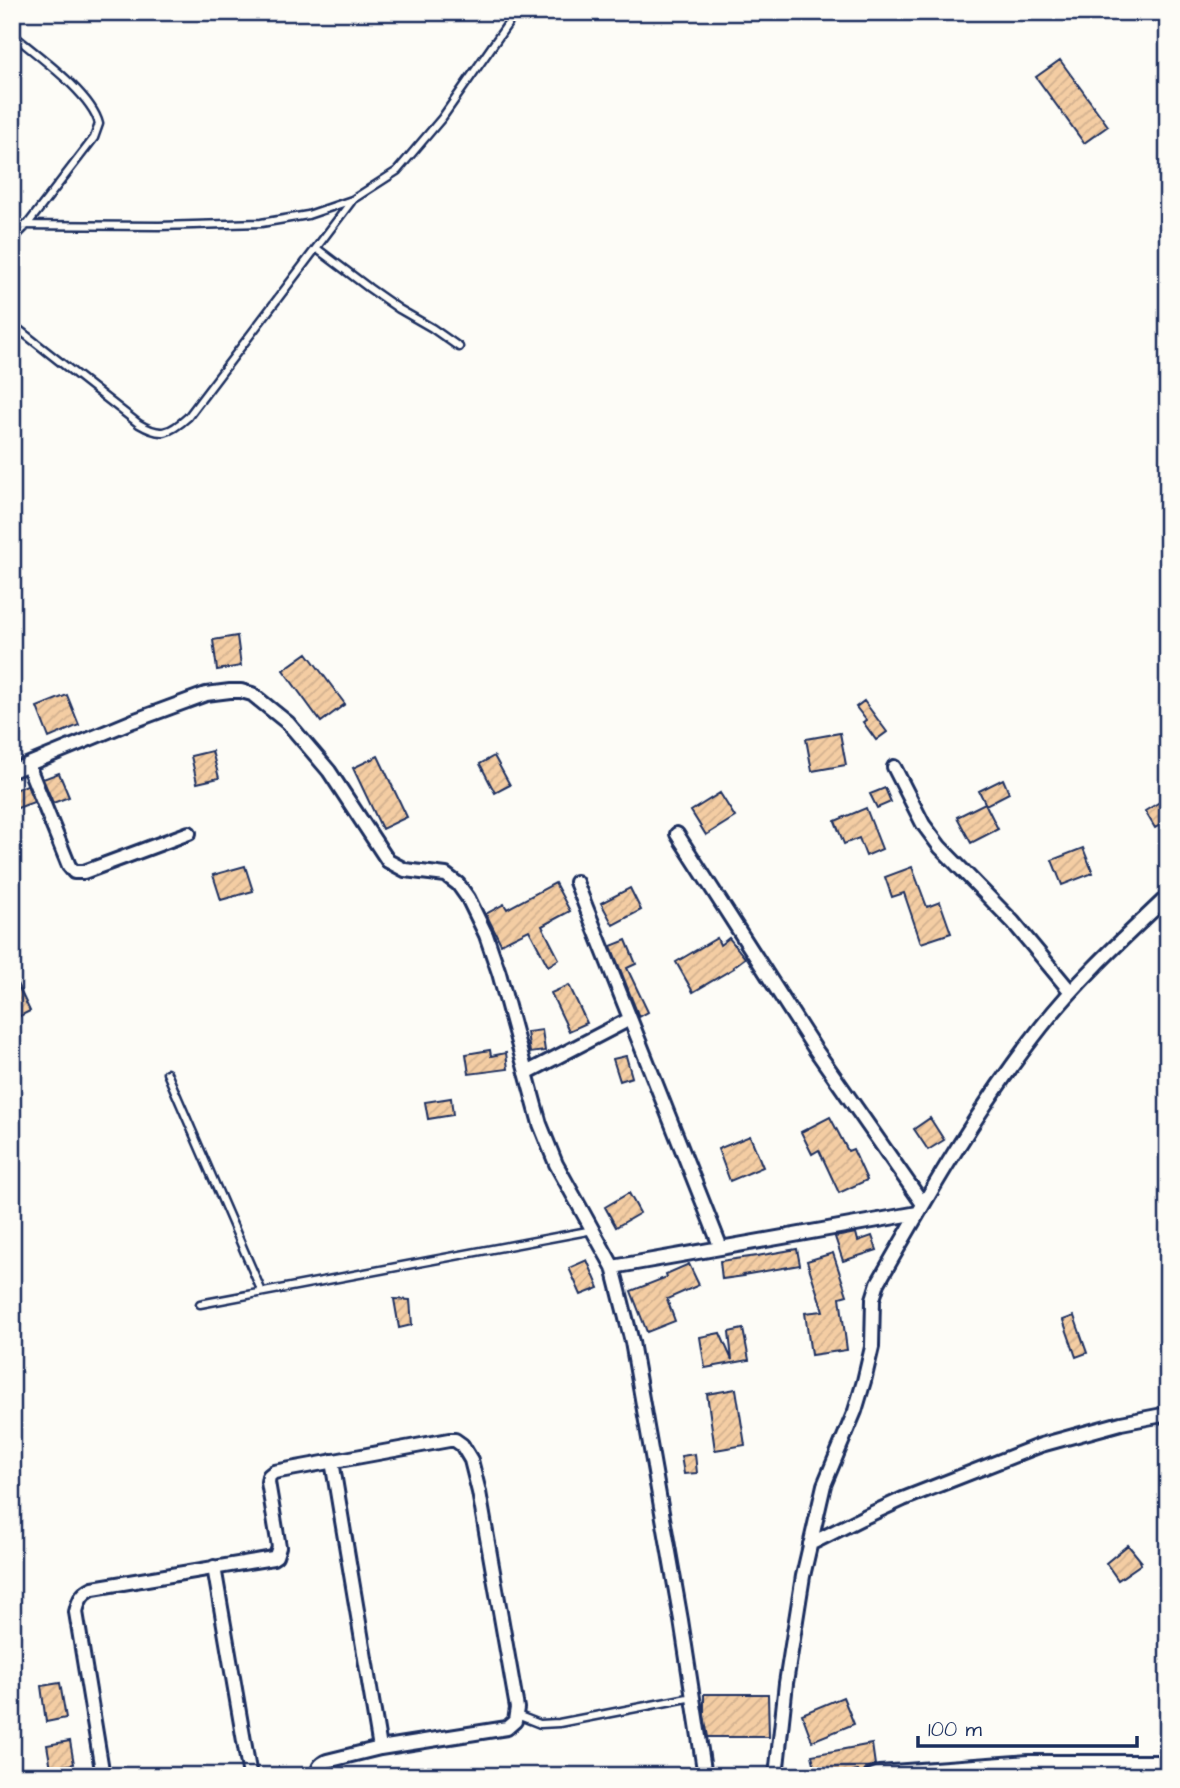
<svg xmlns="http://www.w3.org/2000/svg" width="1180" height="1788" viewBox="0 0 1180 1788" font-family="'Architects Daughter',sans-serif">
	<defs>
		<pattern id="building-hatch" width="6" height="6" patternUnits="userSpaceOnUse" patternTransform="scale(1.75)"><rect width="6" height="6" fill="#f4cda3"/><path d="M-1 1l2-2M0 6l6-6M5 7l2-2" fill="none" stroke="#d1b08f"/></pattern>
	</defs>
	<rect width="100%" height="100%" fill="#fdfcf7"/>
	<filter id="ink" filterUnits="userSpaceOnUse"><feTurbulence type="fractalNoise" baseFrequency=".0143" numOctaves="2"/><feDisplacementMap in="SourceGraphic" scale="14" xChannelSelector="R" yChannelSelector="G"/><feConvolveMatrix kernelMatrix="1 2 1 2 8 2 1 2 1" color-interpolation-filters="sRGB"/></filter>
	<g filter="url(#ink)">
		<path fill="url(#building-hatch)" stroke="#1b2f5e" stroke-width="2" d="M1060 60 1108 126 1084 143 1036 77Z
			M237 636 241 666 217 670 213 640Z
			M307 653 345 704 321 722 283 670Z
			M67 695 79 725 49 738 37 707Z
			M864 701 887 732 876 740 863 722 866 720 856 707Z
			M840 733 846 765 812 771 806 739Z
			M212 751 219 778 197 783 191 756Z
			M378 756 407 817 382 829 353 768Z
			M494 756 510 785 495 793 480 764Z
			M59 773 69 797 53 803 43 779Z
			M1003 779 1009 793 986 805 979 791Z
			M27 785 34 802 12 810V791Z
			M885 788 891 802 877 808 870 794Z
			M720 793 735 817 706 835 691 811Z
			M1163 800 1168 807V821L1155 828 1145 811Z
			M985 803 998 829 971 843 957 817Z
			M866 808 882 849 866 856 859 838 844 844 835 821Z
			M1083 848 1093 873 1062 885 1052 860Z
			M245 866 253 891 221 900 213 875Z
			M912 867 927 907 940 902 951 933 921 943 904 893 892 897 885 877Z
			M555 883 570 911 542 926 559 959 548 966 529 930 501 944 486 914 504 904 507 909Z
			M630 888 641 910 613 925 601 903Z
			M717 938 720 945 729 938 745 958 733 967 734 968 693 992 676 962Z
			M626 940 636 964 627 968 648 1012 639 1017 611 946Z
			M12 973 30 1011 12 1020Z
			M569 985 587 1023 569 1031 551 993Z
			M542 1030 545 1051 530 1053 527 1032Z
			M490 1050 491 1056 506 1053 508 1069 469 1074 466 1054Z
			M626 1056 632 1077 620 1081 613 1059Z
			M451 1098 453 1115 428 1119 425 1102Z
			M830 1117 848 1151 853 1149 867 1180 839 1193 819 1150 812 1154 801 1132Z
			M930 1118 944 1140 928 1150 914 1129Z
			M750 1136 763 1167 730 1181 718 1149Z
			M629 1193 640 1213 616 1227 605 1207Z
			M856 1233 858 1241 872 1236 877 1250 843 1261 835 1237Z
			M797 1249 800 1265 743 1275 744 1276 722 1279 720 1261 757 1256Z
			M833 1253 847 1295 840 1297 847 1350 811 1355 805 1313 823 1311 807 1261Z
			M587 1260 599 1288 581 1295 569 1268Z
			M689 1264 699 1285 667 1299 675 1321 647 1332 631 1291 667 1277 666 1274Z
			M394 1299 410 1300 412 1325 399 1328Z
			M1074 1316 1087 1353 1076 1357 1063 1320Z
			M743 1329 749 1360 705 1368 700 1337 720 1333 732 1360 729 1332Z
			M736 1389 745 1445 715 1450 707 1394Z
			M695 1454 697 1473 684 1474 681 1456Z
			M1128 1545 1141 1561H1140L1141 1564 1118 1580 1106 1563Z
			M60 1683 66 1718 46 1722 41 1686Z
			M704 1694H768L769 1737H708L704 1715Z
			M843 1697 854 1724 812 1741 802 1714Z
			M70 1741 74 1764 51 1768 47 1745Z
			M872 1744 875 1765 867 1768 863 1773H859L858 1771 838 1776H817L812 1755Z"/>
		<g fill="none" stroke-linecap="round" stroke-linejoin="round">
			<defs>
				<path id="service" d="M12 34C37 55 92 94 99 124L94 138 27 225 12 240
					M12 225 159 226 261 223 308 215 352 200 397 171 442 118 516 12
					M316 248 369 288 399 309 432 328 459 347
					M12 324 139 424C161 437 169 434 188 417L351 202
					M167 1073 262 1292
					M200 1304 593 1230
					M517 1715 540 1724 559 1723 693 1697"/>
				<path id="minor" d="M28 765 69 866 74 872H84L189 833
					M894 767 923 824 940 847 1013 922 1071 992
					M12 771 133 721 206 694 230 691H241L252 694 288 723 329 771 388 861 405 870 446 875 458 884 468 898 486 935 499 973 540 1124 556 1164 613 1267 632 1342 681 1620 705 1776
					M677 834 815 1049 923 1204
					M576 882 721 1248
					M526 1073 630 1019
					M613 1267 918 1213
					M332 1461 380 1748
					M810 1544 862 1518 903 1499 1041 1445 1121 1423 1168 1414
					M214 1567 250 1776
					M103 1776 76 1612C79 1599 82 1593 93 1588L273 1558 276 1556 279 1547 268 1482 269 1476 274 1472 449 1440H455L462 1445 471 1460 479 1492 517 1708 515 1721 507 1728 380 1748 327 1761C320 1764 317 1767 319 1776
					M776 1776 786 1683 803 1576 824 1485 855 1411 864 1381 872 1347 873 1299 878 1283C928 1195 979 1106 1042 1026 1079 979 1124 938 1168 896
					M871 1776 879 1773 1029 1762H1168"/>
			</defs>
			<use href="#service" stroke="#1b2f5e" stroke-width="11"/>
			<use href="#minor" stroke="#1b2f5e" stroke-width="18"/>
			<use href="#service" stroke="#fdfcf7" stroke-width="6"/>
			<use href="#minor" stroke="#fdfcf7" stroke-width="12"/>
		</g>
	</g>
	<rect width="1180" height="1788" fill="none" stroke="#fdfcf7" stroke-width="42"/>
	<rect x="21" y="21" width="1138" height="1746" fill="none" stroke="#1b2f5e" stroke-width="2.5" filter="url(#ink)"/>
	<path d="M918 1736v10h219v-10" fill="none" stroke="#1b2f5e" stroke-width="3.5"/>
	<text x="928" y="1736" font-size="21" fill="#1b2f5e" stroke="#fdfcf7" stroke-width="5" paint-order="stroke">100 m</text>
</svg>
